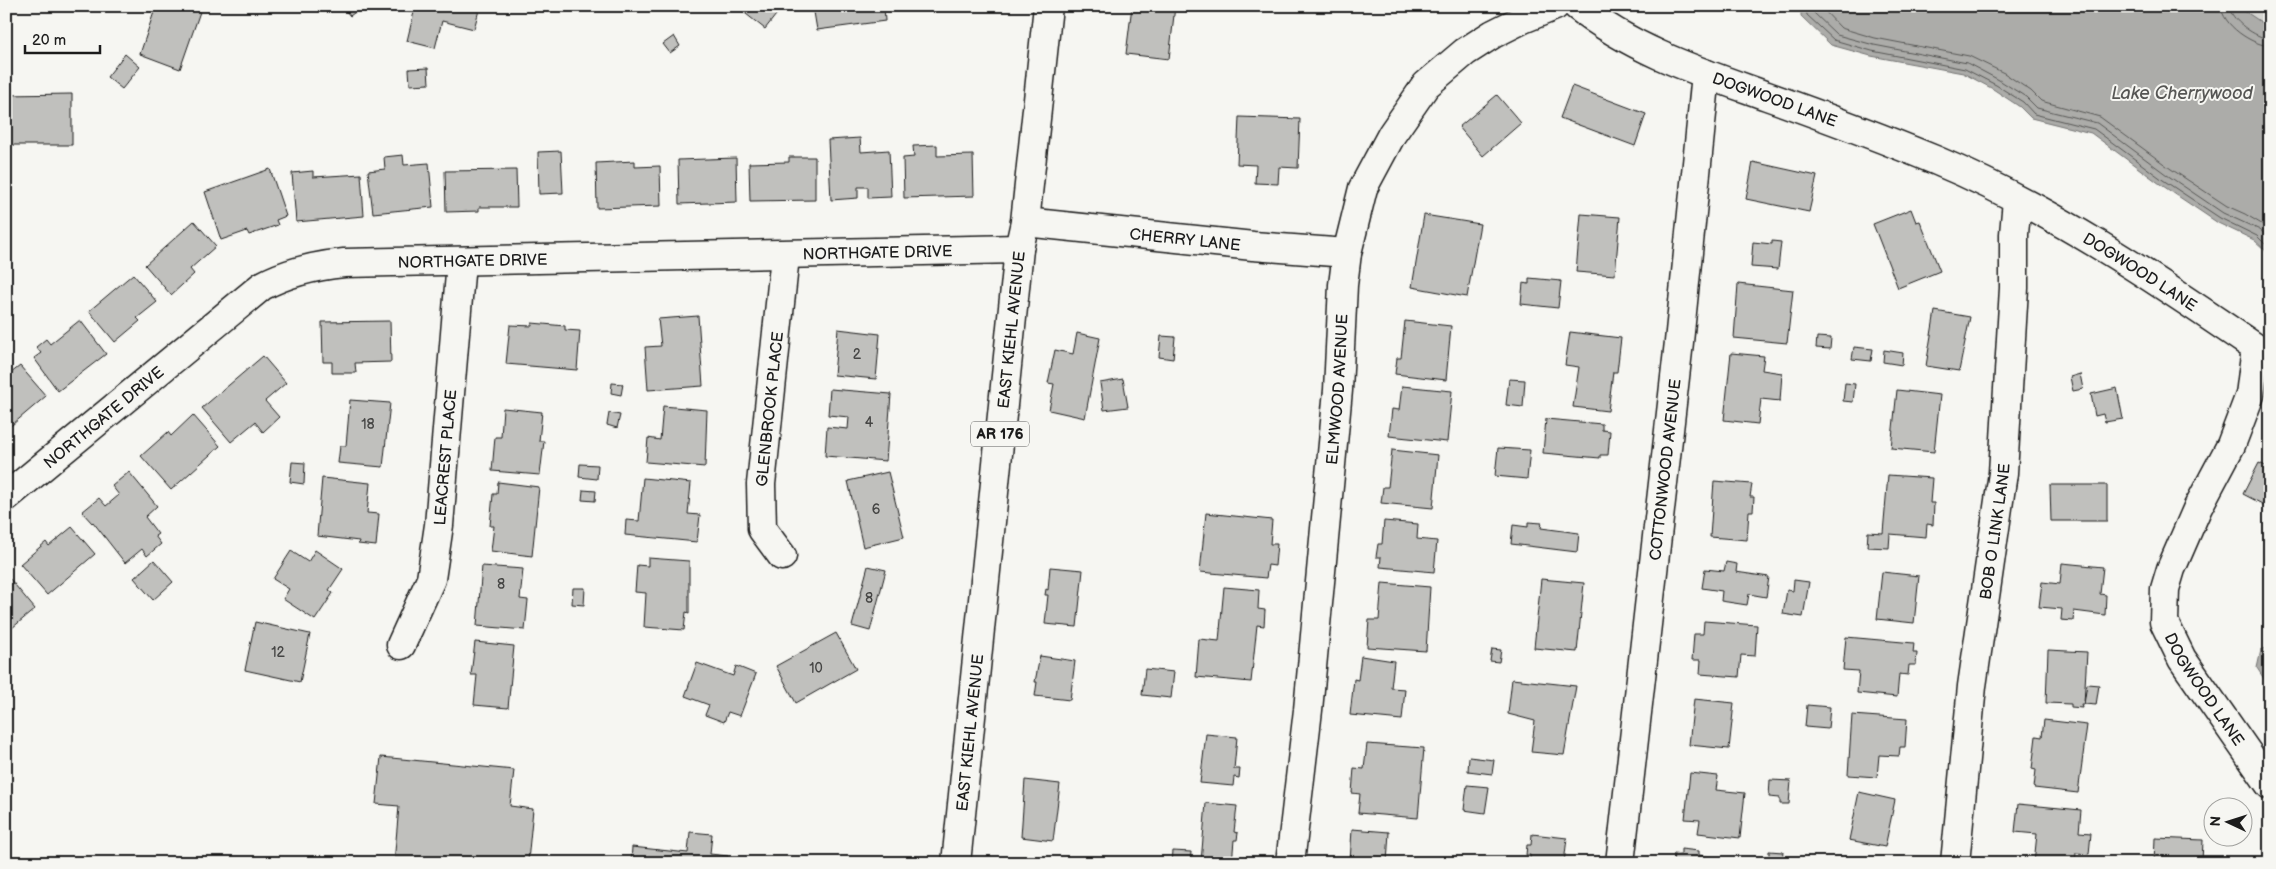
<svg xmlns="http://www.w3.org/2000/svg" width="2276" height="869" viewBox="0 0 2276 869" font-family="'Balsamiq Sans',sans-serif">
	<rect width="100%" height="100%" fill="#f6f6f2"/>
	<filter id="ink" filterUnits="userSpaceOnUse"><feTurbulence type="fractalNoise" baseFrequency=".02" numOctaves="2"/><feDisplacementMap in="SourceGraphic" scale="10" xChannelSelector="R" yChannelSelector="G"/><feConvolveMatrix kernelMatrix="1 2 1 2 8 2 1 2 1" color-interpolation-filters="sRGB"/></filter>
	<g filter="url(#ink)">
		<path fill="#d6d6d2" stroke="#797977" d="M2237 6H2270V28L2265 26Z"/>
		<path fill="#acaca9" stroke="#727271" d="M1801 6H2237L2270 28V259L2265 250 2254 240 2218 223 2160 184 2091 133 2031 118 2020 107 1993 89 1963 73 1871 56 1831 45 1801 16Z
			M2270 646V688L2257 668 2261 650Z"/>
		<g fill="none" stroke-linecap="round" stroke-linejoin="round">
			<path stroke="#565654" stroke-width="1" d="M1806 6 1807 15 1834 40 1872 51 1965 69 1996 85 2023 102 2034 114 2094 129 2163 180 2220 218 2257 236 2270 249
				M1812 6 1813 12 1837 35 1874 45 1967 63 1999 80 2026 97 2037 108 2097 123 2167 175 2223 213 2260 230 2270 239
				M1820 6 1841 28 1875 38 1969 56 2004 73 2031 91 2041 101 2100 117 2171 169 2227 206 2245 214 2270 229
				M2221 6C2222 25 2252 45 2270 46
				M2229 6C2230 20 2256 38 2270 39"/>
		</g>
		<path fill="#c0c0bd" stroke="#1c1c1c" d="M156 6H202L180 69 140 54Z
			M342 6H363L350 16Z
			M410 6H480L474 29 442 21 435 48 407 41 414 12 409 11Z
			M736 6H783L765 29Z
			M813 6H884L885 21 817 30Z
			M1132 6H1175L1169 59 1126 54Z
			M674 36 680 46 670 53 663 44Z
			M125 54 140 67 122 89 107 77Z
			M428 68 429 84 410 85 409 69Z
			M1572 86 1646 114 1635 146 1560 118Z
			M72 94V145H6V95Z
			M1497 95 1521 123 1483 156 1459 127Z
			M1239 117 1300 119 1298 168 1279 167 1278 184 1255 183 1256 165 1237 164Z
			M860 138 861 152 889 150 891 197 868 198V187H858V198L831 200 828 140Z
			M937 145V156L973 155 974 196 904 198 903 158 914 157 913 146Z
			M561 151 563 193 539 194 538 152Z
			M403 155 404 165 429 163 433 207 373 213 368 171 385 169 384 157Z
			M789 157H815V200L750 201 749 163 789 162Z
			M736 158 737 202 679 204 678 160Z
			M635 161V167L660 166 661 206 597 208 596 163Z
			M1753 162 1817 176 1809 212 1746 199Z
			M270 169 286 216 276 220 278 225 249 235 247 231 221 240 205 192Z
			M516 170 517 207H479V211L446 212 445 171Z
			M313 171V177L361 174 364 216 296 222 292 173Z
			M1911 209 1916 222 1920 221 1940 271 1898 288 1873 224Z
			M1581 214 1620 217 1615 275 1576 272Z
			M1424 215 1480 224 1467 297 1412 287Z
			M194 221 216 246 190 269 194 274 171 295 145 265Z
			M1772 241 1781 242 1778 269 1751 267 1753 242 1772 244Z
			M133 274 157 302 137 318 140 321 115 342 89 311Z
			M1529 278 1561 281 1558 308 1521 304 1523 283 1529 284Z
			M1738 284 1793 290 1787 343 1734 338Z
			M1935 311 1970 317 1959 371 1926 366Z
			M698 316 703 386 648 390 645 347 661 346 658 319Z
			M80 320 106 354 58 391 34 358 41 353 36 347 46 339 50 344Z
			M390 321 391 362 355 363 356 373H332V362H323L322 322Z
			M1405 321 1451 326 1446 380 1395 374 1397 358H1401Z
			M532 323 565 326V330L580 331 577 370 506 364 510 325 532 326Z
			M838 329 880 334 876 379 834 375Z
			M1570 332 1621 338 1617 372H1613L1608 411 1573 407 1579 367 1565 365Z
			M1077 333 1100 338 1085 418 1049 410 1054 384 1048 383 1055 350 1073 354Z
			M1161 336 1175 337 1173 359 1159 357Z
			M1817 337 1831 338 1830 349 1816 348Z
			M1854 347 1873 349 1871 361 1852 359Z
			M1884 350 1903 353 1902 365 1883 362Z
			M1731 353 1764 356 1762 370 1782 373 1780 401 1761 399 1758 424 1724 420Z
			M263 356 286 383 265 401 279 417 263 432 255 422 231 442 202 408Z
			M20 366 46 396 6 430V377Z
			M2080 374 2083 389 2073 391 2070 377Z
			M1123 379 1128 407 1104 410 1100 383Z
			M1509 379 1525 380 1523 407 1506 405Z
			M612 383 623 384 621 395 611 393Z
			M1845 383 1855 384 1853 402 1843 401Z
			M1402 386 1452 391 1447 442 1389 436 1392 409 1399 410Z
			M2117 388 2123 419 2105 422 2103 414 2095 416 2091 394Z
			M830 389 891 394 886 461 825 456 827 427 848 429 849 417 828 415Z
			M1897 390 1940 395 1934 452 1891 448Z
			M350 400 390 403 383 467 338 463 340 446H346Z
			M663 406 707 410 705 467 646 462 648 438 660 440Z
			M503 408 542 412 539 441H544L540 475 492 471 495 437H501Z
			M609 413 620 415 617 428 607 425Z
			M193 415 220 446 171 490 141 456 168 432 171 436Z
			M1546 419 1602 424V430L1610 431 1608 455H1600V458L1543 453Z
			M1498 448 1530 450 1527 479 1495 476Z
			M1392 450 1438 455 1433 508 1381 503 1383 487H1388Z
			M292 462 305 463 304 484 290 482Z
			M2259 463 2270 468V503L2268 507 2243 494Z
			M580 464 598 465 597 479 579 477Z
			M129 472 157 506 145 517 158 534 155 536 161 544 147 556 142 549 125 563 93 522 92 523 82 512 99 498 106 506 119 495 112 486Z
			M888 472 904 537 863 547 848 481Z
			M1888 475 1932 478 1930 503H1934L1933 525 1927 524 1926 537 1890 534 1889 548 1867 547 1868 532 1883 533Z
			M322 478 370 483 367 513 379 514 376 546 358 544 359 541 317 536Z
			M643 478 691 483 688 514 700 515 697 542 625 535 626 520 639 521Z
			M1714 481 1752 484 1750 497H1754L1753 511H1749L1747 540 1710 537Z
			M498 482 539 487 532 556 491 551 494 526H490L493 494H497Z
			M2050 485H2107V521H2051Z
			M583 490 596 491 595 501 582 500Z
			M1206 513 1272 520 1270 544H1277L1275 566 1268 565 1266 578 1200 572Z
			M1384 521 1418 524 1417 539 1437 541 1434 572 1380 567 1381 557H1376L1378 544H1382Z
			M1528 522 1542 523 1541 528 1579 533 1577 552 1511 544 1513 525 1528 527Z
			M72 527 95 554 47 595 20 564 46 542 49 546Z
			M315 550 343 569 329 590 333 593 315 620 283 599 289 589 273 579 291 551 308 562Z
			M648 558 689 561V613L686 612 684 630 644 627 646 593 635 592 637 565 648 566Z
			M154 560 173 582 153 600 134 578Z
			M1726 562 1737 564 1736 572 1769 577 1766 597 1749 594 1747 605 1721 601 1722 591 1702 588 1705 569 1724 571Z
			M2062 563 2103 567 2100 594 2106 595 2105 615 2074 611 2073 621 2061 620 2062 609 2039 607 2042 582 2060 584Z
			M482 566 523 569 520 599 528 600 525 630 477 626Z
			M868 566 886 570 870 631 852 626Z
			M1050 567 1083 570 1077 627 1045 624 1048 595H1045L1046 589 1048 590Z
			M1882 572 1919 576 1914 623 1877 619Z
			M10 579 35 609 6 633V582Z
			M1541 579 1584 583 1577 652 1534 648Z
			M1794 580 1809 582 1803 617 1783 614 1787 590 1793 591Z
			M1382 583 1430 587 1426 651 1367 647 1369 620H1379Z
			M1224 587 1259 590 1258 609 1265 610 1264 626 1257 625 1251 682 1196 677 1199 639 1219 641Z
			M573 588H585L584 605 572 604Z
			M1704 621 1757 625 1755 656 1741 655 1739 677 1700 674 1701 660H1692L1694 634H1703Z
			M255 622 310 634 300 682 245 670Z
			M836 633 856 669 796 703 776 666Z
			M1846 637 1914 643 1913 653H1917L1916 665H1909L1908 675 1899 674 1897 697 1857 693 1859 671 1843 670Z
			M475 642 514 646 508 708 474 705 477 675H471Z
			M1492 649 1501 650 1499 662 1490 661Z
			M2048 650 2087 652 2084 704H2081L2082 708 2071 707V704L2046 703Z
			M1040 656 1075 661 1070 700 1035 696 1037 682H1035Z
			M1361 656 1394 661 1391 688 1405 689 1402 720 1350 715 1354 679 1358 680Z
			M697 663 733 676 736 666 756 674 740 716 728 712 724 722 705 715 709 705 685 696Z
			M1145 669 1174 672 1171 698 1142 695Z
			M1512 679 1576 686 1564 755 1531 752 1535 721 1508 714Z
			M2087 684 2099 685 2096 705 2084 704Z
			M1694 699 1734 703 1729 749 1689 745Z
			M1807 705 1830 707 1828 729 1805 727Z
			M1852 715 1907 719 1905 747H1900L1899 756 1879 755 1877 777 1848 775Z
			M2044 720 2087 725 2078 793 2034 788 2036 770 2032 769 2036 736 2042 737Z
			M1206 734 1237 737 1234 769H1240L1239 778 1234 777 1233 786 1200 783Z
			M1367 744 1424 748 1418 818 1358 813 1360 794 1352 793 1354 768 1364 769Z
			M381 757 514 770 510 806 533 809 528 861 505 859 504 863H394L399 806 376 804Z
			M1469 757 1494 760 1492 774 1468 771Z
			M1690 773 1718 776 1716 790 1745 793 1740 838 1698 833 1700 820 1685 819Z
			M1025 780 1060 784 1053 841 1021 837Z
			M1770 780 1791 781 1789 804H1780V798L1769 797Z
			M1467 785 1489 787 1485 813 1464 810Z
			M1859 792 1895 800 1885 847 1849 840Z
			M1206 803 1237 806 1234 832 1238 833 1237 840H1234L1232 863 1201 862Z
			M2018 804 2081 810 2079 832 2091 833 2089 854 2076 853 2075 863H2034L2037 834 2015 832Z
			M1352 829 1389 832 1387 863 1350 862Z
			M690 832 712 834 710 854 728 856 727 863H631L632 847 688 853Z
			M1532 834 1567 838 1564 863H1530V855H1526L1527 845H1531Z
			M2155 838 2203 840 2202 863H2154Z
			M1681 849 1699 851V855L1723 859V863H1673L1674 853 1681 854Z
			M1173 851 1191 852 1190 863H1172Z
			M1769 851 1783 852 1782 863H1769Z"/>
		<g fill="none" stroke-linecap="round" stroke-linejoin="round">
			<defs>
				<g id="street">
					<path id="s1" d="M1577 6C1634 51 1700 72 1767 96 1823 116 1880 137 1935 160 2050 208 2154 278 2256 348L2250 395 2231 445 2198 507 2171 569 2165 589 2164 622 2182 659 2270 785"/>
					<path id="s2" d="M1025 222 1253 246 1347 253"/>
					<path id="s3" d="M6 497 262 286C288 272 315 266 344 263L1019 249"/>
					<path id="s4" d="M782 556 762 529 761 484 785 256"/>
					<path id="s5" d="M401 645 431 579 439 525 461 262"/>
					<path id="s6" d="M1290 863 1308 710 1338 390 1343 285 1347 253 1363 188 1392 134 1426 85 1465 52 1493 34 1523 19 1555 6"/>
					<path id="s7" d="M1620 863 1679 342 1706 74"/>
					<path id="s8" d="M1955 863 1972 686 2003 473 2014 288V234L2017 200"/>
				</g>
				<g id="primary">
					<path id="s9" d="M956 863 1019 249 1025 222 1048 6"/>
				</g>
			</defs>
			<use href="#street" stroke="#1c1c1c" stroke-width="31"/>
			<use href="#primary" stroke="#1c1c1c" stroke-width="31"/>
			<use href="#street" stroke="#f6f6f2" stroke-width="28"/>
			<use href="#primary" stroke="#f6f6f2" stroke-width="28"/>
		</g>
	</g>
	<g text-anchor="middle" stroke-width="4" stroke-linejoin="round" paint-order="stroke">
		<g font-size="14" fill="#454544">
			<text x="857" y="359">2</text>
			<text x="869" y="427">4</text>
			<text x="368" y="429">18</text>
			<text x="876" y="514">6</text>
			<text x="501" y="589">8</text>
			<text x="869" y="603">8</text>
			<text x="278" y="657">12</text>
			<text x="816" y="673">10</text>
		</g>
		<rect fill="#f6f6f2" stroke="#5d5d5c" stroke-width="1" x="971" y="421.5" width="58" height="25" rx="4"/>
		<g font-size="15" font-weight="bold" fill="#1c1c1c">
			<text x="1000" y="439">AR 176</text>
		</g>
		<g font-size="16" fill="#1c1c1c" stroke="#f6f6f2">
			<text dy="6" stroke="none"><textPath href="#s1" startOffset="220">DOGWOOD LANE</textPath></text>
			<text dy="6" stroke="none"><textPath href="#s2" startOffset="161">CHERRY LANE</textPath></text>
			<text dy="6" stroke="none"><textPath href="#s3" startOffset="951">NORTHGATE DRIVE</textPath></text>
			<text dy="6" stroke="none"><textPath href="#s3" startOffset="546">NORTHGATE DRIVE</textPath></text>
			<text dy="6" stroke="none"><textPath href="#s1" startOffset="625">DOGWOOD LANE</textPath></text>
			<text dy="6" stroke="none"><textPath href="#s9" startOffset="536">EAST KIEHL AVENUE</textPath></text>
			<text dy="6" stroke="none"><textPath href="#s6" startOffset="476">ELMWOOD AVENUE</textPath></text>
			<text dy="6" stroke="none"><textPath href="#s4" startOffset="154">GLENBROOK PLACE</textPath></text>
			<text dy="6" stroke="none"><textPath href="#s3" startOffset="126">NORTHGATE DRIVE</textPath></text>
			<text dy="6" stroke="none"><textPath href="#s5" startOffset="195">LEACREST PLACE</textPath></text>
			<text dy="6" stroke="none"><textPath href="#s7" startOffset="396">COTTONWOOD AVENUE</textPath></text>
			<text dy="6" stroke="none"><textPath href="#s8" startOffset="334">BOB O LINK LANE</textPath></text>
			<text dy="6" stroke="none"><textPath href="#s1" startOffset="1135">DOGWOOD LANE</textPath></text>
			<text dy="6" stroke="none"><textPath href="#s9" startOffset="131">EAST KIEHL AVENUE</textPath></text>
		</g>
		<g font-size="18" font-style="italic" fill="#565654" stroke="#f6f6f2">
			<text x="2182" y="99">Lake Cherrywood</text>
		</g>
	</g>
	<rect width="2276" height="869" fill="none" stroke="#f6f6f2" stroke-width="25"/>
	<rect x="12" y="12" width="2251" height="844" fill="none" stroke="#1c1c1c" stroke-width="2" filter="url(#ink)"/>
	<g transform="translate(2228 822) rotate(274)"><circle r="24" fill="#f6f6f2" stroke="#9f9f9c"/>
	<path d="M0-4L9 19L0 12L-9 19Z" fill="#1c1c1c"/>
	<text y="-8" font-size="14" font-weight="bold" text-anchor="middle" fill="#1c1c1c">N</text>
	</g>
	<path d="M25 45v8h75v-8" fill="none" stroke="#1c1c1c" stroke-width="2.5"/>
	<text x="32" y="45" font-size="15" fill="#1c1c1c" stroke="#f6f6f2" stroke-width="4" paint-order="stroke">20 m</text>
</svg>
